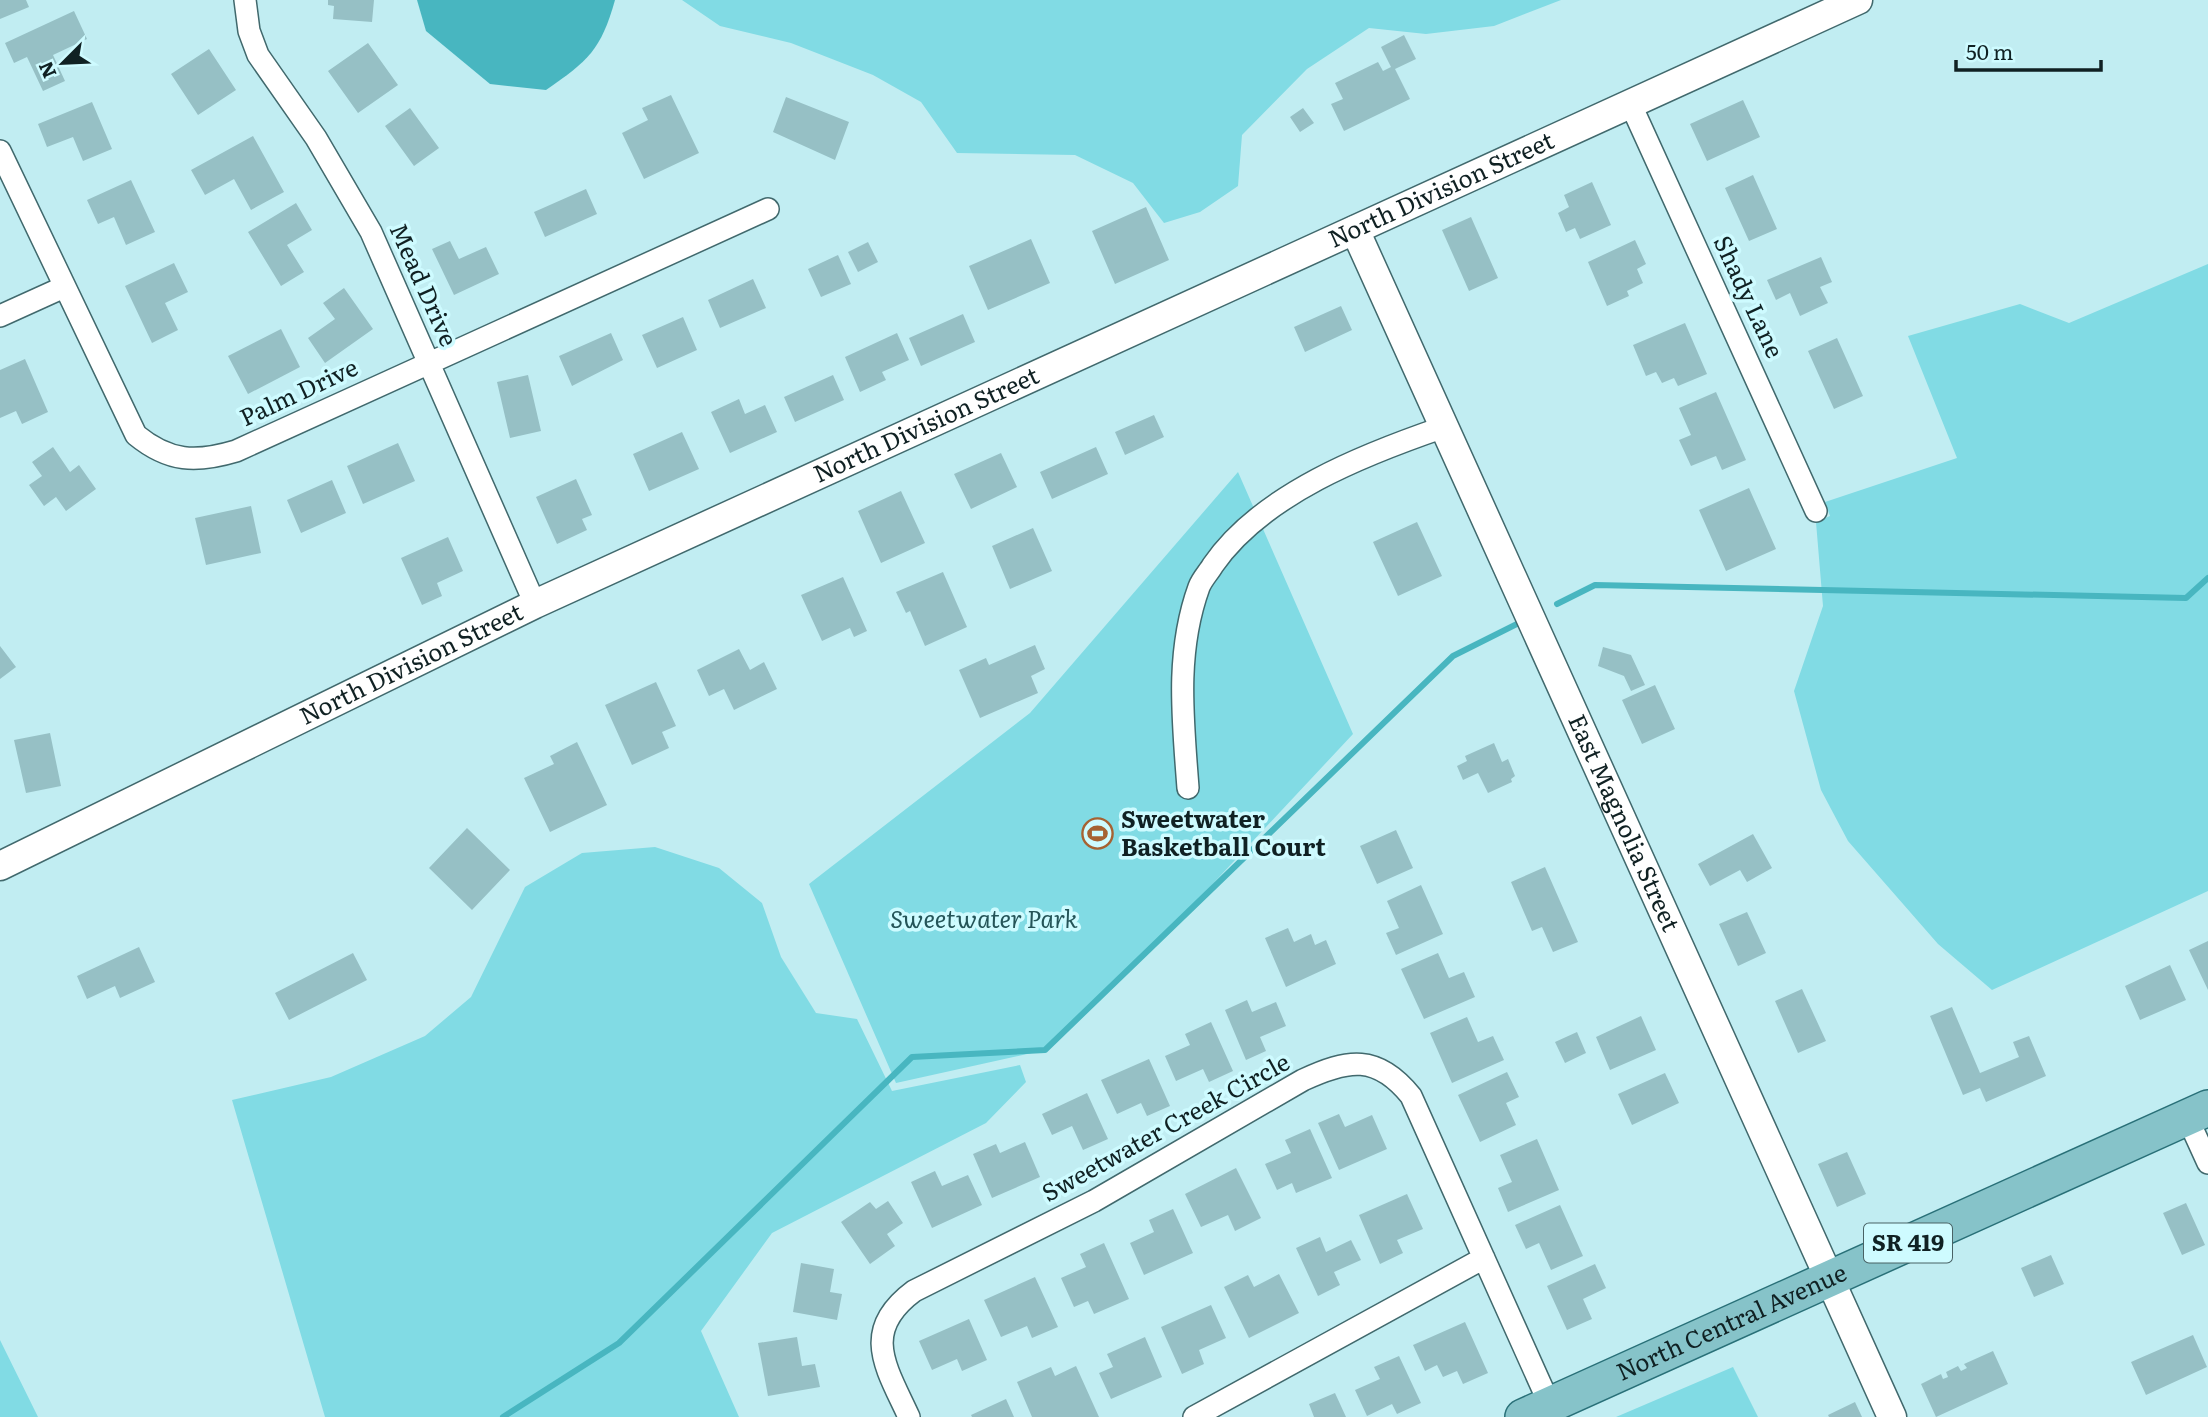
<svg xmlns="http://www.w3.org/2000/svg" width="2208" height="1417" viewBox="0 0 2208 1417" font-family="Literata,serif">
	<rect width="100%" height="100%" fill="#c1edf2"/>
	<path fill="#81dbe4" d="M682 0H1561L1494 26 1426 34 1369 28 1307 69 1242 135 1238 186 1200 212 1164 223 1133 183 1075 155 957 153 921 102 873 75 791 43 720 26Z
		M2208 264V891L1992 990 1938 944 1848 841 1821 790 1794 691 1823 606 1816 522 1830 516 1825 502 1957 458 1908 336 2020 304 2069 323Z
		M1238 472 1353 734 1178 921 1045 1050 896 1083 809 884 1030 713Z
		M655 847 719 868 762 903 781 957 816 1013 857 1019 892 1091 1020 1065 1026 1082 986 1123 772 1233 701 1331 739 1417H325L232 1100 331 1077 425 1036 471 997 525 887 582 853Z
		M0 1340 38 1417H0Z
		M1733 1367 1758 1417H1616Z"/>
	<path fill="#48b6c0" d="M417 0H615C601 50 588 61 546 90L490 84 426 31Z"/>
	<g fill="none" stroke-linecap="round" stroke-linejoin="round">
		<path stroke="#48b6c0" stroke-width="6" d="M1557 604 1595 585 2186 598 2208 578
			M503 1417 619 1343 912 1057 1045 1050 1453 656 1525 620"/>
	</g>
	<path fill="#96c0c5" d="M0 0H26L29 7 0 19Z
		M328 0H374L372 22 333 19 334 6 328 5Z
		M74 11 87 39 53 55 65 81 43 91 27 57 14 63 5 43Z
		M1404 35 1416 59 1395 69 1410 99 1344 131 1331 104 1343 99 1335 83 1378 62 1383 71 1391 67 1381 47Z
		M368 43 398 85 358 113 328 71Z
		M209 49 236 90 198 115 171 74Z
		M671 95 699 153 644 179 622 133 648 120 642 108Z
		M786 97 849 122 835 160 773 132Z
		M1743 100 1760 137 1707 161 1690 124Z
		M92 102 112 149 83 161 73 137 47 147 38 124Z
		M410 108 439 148 414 166 385 126Z
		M1303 108 1314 123 1300 132 1290 117Z
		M253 136 284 192 251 210 234 179 205 195 191 170Z
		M1753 175 1777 229 1749 241 1725 188Z
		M131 180 155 232 126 245 114 217 98 224 87 200Z
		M1592 182 1611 225 1580 239 1575 228 1566 232 1558 213 1569 207 1564 195Z
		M586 189 597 214 545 237 534 212Z
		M296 203 312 230 287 245 304 272 281 286 248 232Z
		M1146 207 1169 260 1115 284 1092 231Z
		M1471 217 1498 278 1469 291 1442 230Z
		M1031 239 1050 283 988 310 969 266Z
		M1635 240 1646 264 1637 269 1643 283 1627 291 1629 296 1607 306 1588 262Z
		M450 241 459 259 486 247 499 274 454 295 432 249Z
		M868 242 878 262 858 272 848 252Z
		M838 255 851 284 821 297 808 269Z
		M1821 257 1832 282 1820 287 1828 303 1800 316 1790 293 1776 300 1767 280Z
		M174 263 188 292 165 303 178 330 152 343 125 286Z
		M753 279 766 308 720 328 708 300Z
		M344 288 373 329 325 363 308 338 335 319 323 303Z
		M1341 306 1352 330 1305 352 1294 327Z
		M963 314 975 342 921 366 909 338Z
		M683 317 697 350 657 368 642 335Z
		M1685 323 1707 374 1678 386 1674 378 1662 383 1656 372 1646 376 1633 345Z
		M281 329 300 367 248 394 228 356Z
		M611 333 623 360 572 386 559 356Z
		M897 333 909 360 882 372 886 380 860 392 845 357Z
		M1837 338 1863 396 1834 409 1808 351Z
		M25 359 48 412 22 424 16 411 0 418V370Z
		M528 375 541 431 510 438 497 382Z
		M833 375 844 400 795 422 784 397Z
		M1716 392 1746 460 1722 470 1716 456 1691 466 1679 440 1691 435 1679 408Z
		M739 399 745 414 765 405 777 432 730 453 711 412Z
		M1154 415 1164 437 1125 455 1115 432Z
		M682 432 699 469 649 491 633 454Z
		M398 443 415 481 363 504 347 466Z
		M53 447 70 472 79 465 96 489 66 511 56 497 44 506 29 485 42 476 32 462Z
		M1096 447 1108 474 1052 499 1040 472Z
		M1001 453 1017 487 971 509 954 474Z
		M576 479 592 515 582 519 587 530 557 544 536 497Z
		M332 480 346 513 301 533 287 500Z
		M1749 488 1776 549 1726 571 1699 510Z
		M901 491 925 543 881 563 858 511Z
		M251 506 261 553 206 565 195 518Z
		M1417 522 1442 576 1398 596 1373 542Z
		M1033 528 1052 571 1010 589 992 546Z
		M448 537 463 571 437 583 442 596 422 605 401 558Z
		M943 572 967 627 925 646 910 611 906 613 896 592Z
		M843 577 867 631 854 637 850 628 822 641 801 595Z
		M1035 645 1045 669 1031 676 1038 693 980 718 959 670 986 658 989 665Z
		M0 646 16 667 0 679Z
		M1603 647 1631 655 1645 685 1631 691 1624 676 1598 666Z
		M739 649 750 670 764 662 777 689 734 710 724 689 709 696 697 670Z
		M656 682 676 726 662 732 669 748 632 765 605 705Z
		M1655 685 1675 729 1642 744 1622 700Z
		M50 733 61 786 26 793 14 740Z
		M577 742 607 805 550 832 524 778 554 764 550 756Z
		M1494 743 1502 762 1508 759 1515 776 1511 779 1512 782 1488 793 1478 773 1463 780 1457 766 1467 761 1465 756Z
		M467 828 510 870 472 910 429 868Z
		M1396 830 1413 868 1377 884 1360 846Z
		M1753 834 1772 868 1747 882 1740 870 1710 886 1698 864Z
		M1545 867 1578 942 1553 952 1542 927 1532 931 1511 882Z
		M1421 885 1443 934 1396 955 1386 933 1399 928 1387 901Z
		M1747 912 1766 953 1738 966 1719 924Z
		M1288 928 1294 942 1311 934 1315 945 1326 940 1336 964 1286 987 1265 938Z
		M2208 941V990L2189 950Z
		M139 947 155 982 120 998 115 986 87 999 77 976Z
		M353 953 367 980 289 1020 275 993Z
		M1438 953 1449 978 1464 972 1475 997 1424 1019 1401 969Z
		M2170 965 2186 1000 2140 1020 2125 986Z
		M1802 989 1826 1041 1798 1053 1775 1001Z
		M1247 1000 1252 1012 1276 1002 1286 1026 1260 1037 1266 1051 1246 1060 1225 1010Z
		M1952 1007 1980 1073 2019 1057 2013 1042 2029 1036 2046 1076 1986 1102 1980 1088 1963 1095 1930 1016Z
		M1641 1016 1656 1050 1610 1070 1596 1037Z
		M1467 1017 1478 1042 1493 1036 1504 1060 1452 1083 1430 1033Z
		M1211 1022 1233 1071 1209 1082 1203 1069 1176 1081 1165 1056 1190 1045 1185 1034Z
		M1577 1032 1586 1053 1565 1063 1555 1042Z
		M1149 1059 1170 1106 1147 1116 1141 1103 1117 1114 1101 1080Z
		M1507 1072 1519 1097 1506 1103 1516 1125 1480 1142 1458 1095Z
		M1665 1073 1679 1103 1632 1125 1618 1094Z
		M1087 1093 1108 1139 1083 1150 1072 1126 1052 1135 1042 1114Z
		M1339 1114 1345 1127 1372 1115 1387 1149 1339 1170 1318 1123Z
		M1310 1129 1332 1178 1296 1193 1292 1183 1277 1190 1265 1164 1291 1153 1285 1140Z
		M1537 1139 1559 1190 1508 1212 1498 1188 1512 1182 1500 1155Z
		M1025 1142 1040 1177 992 1198 973 1154 996 1144 1000 1153Z
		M1847 1152 1866 1194 1837 1207 1818 1164Z
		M1236 1168 1261 1218 1235 1231 1228 1215 1201 1227 1185 1194Z
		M935 1171 942 1186 968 1175 982 1205 932 1228 911 1182Z
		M1407 1194 1423 1229 1397 1240 1403 1253 1380 1264 1359 1215Z
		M888 1201 903 1223 887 1234 895 1246 870 1264 841 1222 870 1202 876 1209Z
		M2186 1203 2205 1245 2182 1255 2163 1213Z
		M1560 1205 1583 1256 1551 1270 1539 1243 1526 1249 1515 1225Z
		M1173 1209 1193 1253 1144 1275 1130 1243 1154 1232 1149 1220Z
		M1320 1237 1326 1252 1351 1240 1361 1260 1334 1272 1340 1285 1318 1296 1296 1248Z
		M1104 1243 1129 1299 1094 1314 1088 1301 1074 1307 1061 1278 1086 1267 1080 1254Z
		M2051 1255 2064 1284 2034 1297 2021 1268Z
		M801 1263 834 1269 830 1292 842 1294 837 1320 793 1312Z
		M1595 1264 1606 1288 1583 1299 1592 1319 1567 1330 1547 1286Z
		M1279 1274 1299 1313 1249 1338 1224 1287 1248 1275 1254 1287Z
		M1035 1277 1058 1327 1032 1338 1027 1326 1001 1337 984 1300Z
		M1211 1305 1226 1338 1199 1350 1204 1364 1182 1374 1161 1327Z
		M969 1319 987 1360 962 1371 957 1359 932 1370 919 1341Z
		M1465 1322 1488 1373 1463 1384 1457 1371 1443 1377 1437 1365 1425 1371 1413 1345Z
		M2193 1335 2207 1367 2146 1395 2131 1362Z
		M797 1337 802 1366 815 1364 820 1387 768 1396 758 1343Z
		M1145 1337 1162 1377 1111 1399 1099 1373 1113 1367 1107 1354Z
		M1993 1351 2008 1384 1936 1417 1921 1384 1941 1374 1943 1379 1948 1377 1946 1372 1958 1366 1961 1371 1967 1368 1964 1364Z
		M1399 1356 1421 1403 1397 1414 1392 1404 1367 1416 1355 1390 1380 1379 1374 1367Z
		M1076 1366 1099 1417H1032L1017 1382 1051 1367 1055 1376Z
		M1335 1393 1346 1417H1314L1309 1404Z
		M1006 1399 1014 1417H972L971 1415Z
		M1855 1402 1862 1417H1829L1828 1415Z"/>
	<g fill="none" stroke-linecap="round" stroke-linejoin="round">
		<defs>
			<path id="minor" d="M245 0 249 31 258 55 316 138 371 232 535 604
				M1631 105 1816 511
				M0 151 136 435C169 462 196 463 236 451L768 209
				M0 316 64 287
				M1188 788C1183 720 1175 653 1199 587 1202 579 1209 572 1213 565 1262 494 1365 454 1444 427
				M2187 1117 2208 1163
				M909 1417C886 1367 860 1331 914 1291L1094 1201 1303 1080C1348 1059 1377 1054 1411 1096L1549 1403
				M1194 1417 1484 1258"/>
			<g id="tertiary">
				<path id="s1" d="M1355 230 1892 1417"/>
				<path id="s2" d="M0 866 535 604 1858 0"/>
			</g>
			<g id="primary">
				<path id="s3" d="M1523 1417 2208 1108"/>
			</g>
		</defs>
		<use href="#minor" stroke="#41696d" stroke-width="24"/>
		<use href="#tertiary" stroke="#41696d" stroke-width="31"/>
		<use href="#primary" stroke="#297078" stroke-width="38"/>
		<use href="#minor" stroke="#fff" stroke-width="21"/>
		<use href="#tertiary" stroke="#fff" stroke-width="28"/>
		<use href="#primary" stroke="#86c3c9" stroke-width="35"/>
	</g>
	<defs>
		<symbol id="stadium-ring" viewBox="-11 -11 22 22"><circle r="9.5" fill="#cefbff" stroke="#a66232" stroke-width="1.5"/><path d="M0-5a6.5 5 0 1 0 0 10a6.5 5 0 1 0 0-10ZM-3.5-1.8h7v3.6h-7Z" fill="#a66232"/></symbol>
	</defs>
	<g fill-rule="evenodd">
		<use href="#stadium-ring" x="1080" y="816" width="35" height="35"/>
	</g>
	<g text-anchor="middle" stroke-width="7" stroke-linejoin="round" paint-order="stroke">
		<rect fill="#cefbff" stroke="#496265" stroke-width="2" x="1864" y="1223.5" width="88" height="39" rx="5"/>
		<g font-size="23" font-weight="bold" fill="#102123">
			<text x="1908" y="1251">SR 419</text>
		</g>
		<g font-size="24" fill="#102123" stroke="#cefbff">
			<text dy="8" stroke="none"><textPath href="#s2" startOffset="1592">North Division Street</textPath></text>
			<text transform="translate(423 285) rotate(66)" y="8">Mead Drive</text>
			<text transform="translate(1748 297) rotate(65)" y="8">Shady Lane</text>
			<text transform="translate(299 393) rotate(-25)" y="8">Palm Drive</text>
			<text dy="8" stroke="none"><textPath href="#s2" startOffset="1026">North Division Street</textPath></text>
			<text dy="8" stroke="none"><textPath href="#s2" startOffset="458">North Division Street</textPath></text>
			<text dy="8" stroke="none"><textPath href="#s1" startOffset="651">East Magnolia Street</textPath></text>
			<text transform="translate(1166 1128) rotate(-29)" y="8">Sweetwater Creek Circle</text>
			<text dy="8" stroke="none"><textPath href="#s3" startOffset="229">North Central Avenue</textPath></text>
		</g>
		<g font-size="24" font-weight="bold" fill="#102123" stroke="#cefbff" text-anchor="start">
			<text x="1121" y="828">Sweetwater<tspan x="1121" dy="28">Basketball Court</tspan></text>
		</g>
		<g font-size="24" font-style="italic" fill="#245458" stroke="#cefbff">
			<text x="984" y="928">Sweetwater Park</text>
		</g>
	</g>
	<g transform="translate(63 63) rotate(246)" stroke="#cefbff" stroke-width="5" paint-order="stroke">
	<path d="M0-5L12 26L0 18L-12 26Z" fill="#102123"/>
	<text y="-10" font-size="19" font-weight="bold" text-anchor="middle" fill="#102123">N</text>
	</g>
	<path d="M1956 60v10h145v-10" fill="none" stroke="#102123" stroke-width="3.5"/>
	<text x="1966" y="60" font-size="21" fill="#102123" stroke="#cefbff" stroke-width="5" paint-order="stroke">50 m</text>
</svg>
